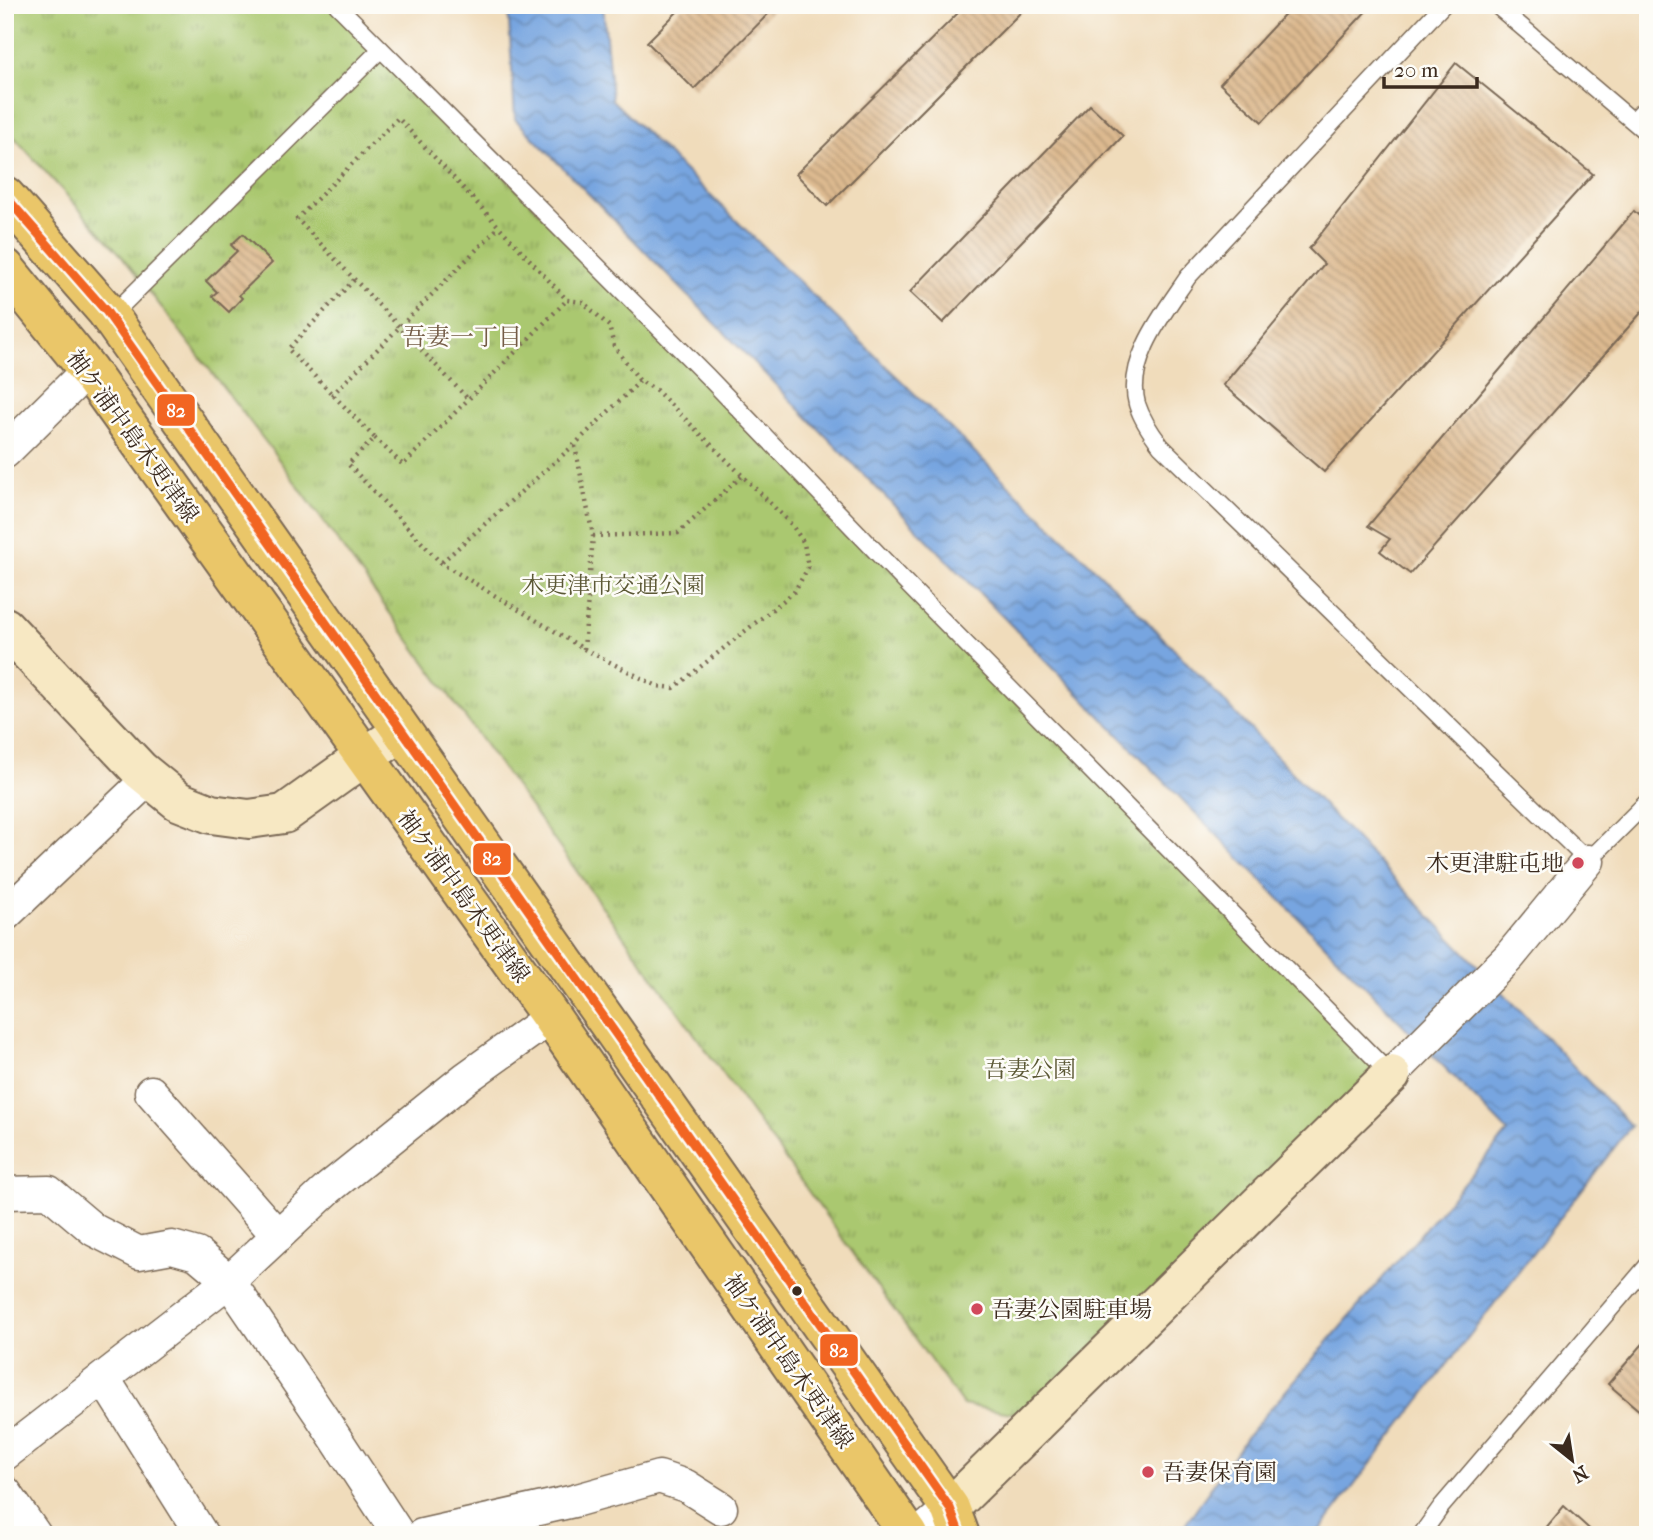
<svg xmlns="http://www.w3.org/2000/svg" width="1653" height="1540" viewBox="0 0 1653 1540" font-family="'IM FELL French Canon','Noto Serif JP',serif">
	<defs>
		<pattern id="park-tufts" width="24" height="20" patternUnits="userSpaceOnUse" patternTransform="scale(1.75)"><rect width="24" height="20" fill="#aac86f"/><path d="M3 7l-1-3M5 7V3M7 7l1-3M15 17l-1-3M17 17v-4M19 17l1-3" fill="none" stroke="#8ca35b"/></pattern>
		<pattern id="water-waves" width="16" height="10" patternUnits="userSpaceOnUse" patternTransform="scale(1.75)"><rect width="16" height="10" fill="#77a5e0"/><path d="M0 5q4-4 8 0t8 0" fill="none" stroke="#6387b5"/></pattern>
		<pattern id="building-back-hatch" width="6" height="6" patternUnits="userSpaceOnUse" patternTransform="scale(1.75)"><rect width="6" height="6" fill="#ddba90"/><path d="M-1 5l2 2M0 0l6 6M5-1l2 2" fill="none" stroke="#b49775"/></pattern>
	</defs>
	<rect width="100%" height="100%" fill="#fdfcf7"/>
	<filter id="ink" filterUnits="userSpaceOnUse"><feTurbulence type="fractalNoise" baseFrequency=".0143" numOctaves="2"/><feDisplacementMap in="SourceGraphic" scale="14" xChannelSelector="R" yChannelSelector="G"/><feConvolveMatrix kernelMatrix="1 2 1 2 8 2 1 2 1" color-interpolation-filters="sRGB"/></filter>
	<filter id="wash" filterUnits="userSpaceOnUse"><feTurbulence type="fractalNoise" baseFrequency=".00686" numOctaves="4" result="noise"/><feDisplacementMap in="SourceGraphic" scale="28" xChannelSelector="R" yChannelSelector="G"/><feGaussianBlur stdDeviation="1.57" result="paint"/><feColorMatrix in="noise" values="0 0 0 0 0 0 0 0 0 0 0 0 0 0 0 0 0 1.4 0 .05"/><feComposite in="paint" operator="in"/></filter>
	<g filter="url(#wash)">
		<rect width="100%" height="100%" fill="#f0dcbb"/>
		<path fill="url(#park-tufts)" stroke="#727946" stroke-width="2" d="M5 5H335L1391 1075 1043 1418 963 1405 271 449 121 255 5 127Z"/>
		<path fill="url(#water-waves)" stroke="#59687f" stroke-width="2" d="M508 5H603L612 100 1123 596 1631 1126 1316 1535H1178L1247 1436 1508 1132 515 119Z"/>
		<g id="blocks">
			<path fill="url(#building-back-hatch)" d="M684 5H777L694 89 647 42Z
				M966 5H1028L827 206 796 174Z
				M1293 5H1372L1262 122 1220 84Z
				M1456 63 1593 174 1324 472 1223 385 1324 264 1309 249Z
				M1090 105 1123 136 943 323 910 292Z
				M1634 211 1648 224V305L1410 574 1380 551 1390 539 1368 526Z
				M243 234 272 263 239 295 242 298 229 312 212 296 217 292 206 281 237 251 231 245Z
				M1648 1338V1418L1608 1384Z
				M1564 1506 1596 1535H1540Z"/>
		</g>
	</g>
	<g filter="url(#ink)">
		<use href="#blocks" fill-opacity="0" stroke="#7a6855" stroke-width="2"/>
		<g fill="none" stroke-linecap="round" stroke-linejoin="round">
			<defs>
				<path id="lane" d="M337 5 707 376 909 586 1391 1075
					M1443 5 1188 277C1166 310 1125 360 1137 404 1142 420 1151 433 1161 446L1588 861 1648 801
					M1496 5 1648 134
					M1633 121 1648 105
					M110 317 381 49
					M1421 1535 1441 1507 1648 1265"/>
				<path id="street" d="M5 452 88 370
					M5 915 149 778
					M1391 1075 1509 957 1588 861
					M151 1092 278 1236
					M5 1193 49 1192 94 1230 139 1253 172 1247 197 1254 229 1281 319 1413 399 1535
					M104 1379 202 1535
					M5 1454 229 1281 329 1188 466 1078 551 1017
					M5 1492 35 1535
					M422 1535 574 1501 659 1477 686 1486 721 1508
					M918 1535 950 1508"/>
				<path id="secondary" d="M5 627 140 770 178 801 211 814 249 819 284 814 364 757 402 732
					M950 1508 1391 1075"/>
				<path id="primary" d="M5 196 106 311 950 1508 960 1535
					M5 268 88 370 551 1017 909 1535"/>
			</defs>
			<use href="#lane" stroke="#7a6855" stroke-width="19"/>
			<use href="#street" stroke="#7a6855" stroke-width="35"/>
			<use href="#secondary" stroke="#7a6855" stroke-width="42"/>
			<use href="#primary" stroke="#7a6855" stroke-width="42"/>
			<path stroke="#7a6855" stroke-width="4.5" stroke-dasharray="2 5" stroke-linecap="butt" d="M354 280 288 349 375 438 348 464 441 563 584 649 657 686 674 688 794 592 808 568 804 543 792 525 655 389 640 381 614 346 609 326 583 302 567 300 398 118 297 219 468 399
				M332 395 499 227
				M375 438 403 465 567 300
				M575 446 593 536 584 649
				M593 536 678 533 742 476
				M442 562 574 445 640 381"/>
			<use href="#lane" stroke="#fff" stroke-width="16"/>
			<use href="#street" stroke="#fff" stroke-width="32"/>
			<use href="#secondary" stroke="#f7e8c3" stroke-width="38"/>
			<use href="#primary" stroke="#eac669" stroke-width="38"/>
			<defs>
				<path id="bus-1" d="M5 196 106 311 950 1508 960 1535"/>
			</defs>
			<use href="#bus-1" stroke="#fdfcf7" stroke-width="14"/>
			<use href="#bus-1" stroke="#f26522" stroke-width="9"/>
		</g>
	</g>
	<g fill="#d1495b" stroke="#fdfcf7" stroke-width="2.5">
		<circle cx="1578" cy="863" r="7"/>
		<circle cx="977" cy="1309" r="7"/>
		<circle cx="1148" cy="1472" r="7"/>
	</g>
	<circle fill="#3b2a1e" stroke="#fdfcf7" stroke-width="2.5" cx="797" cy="1291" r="6"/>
	<g text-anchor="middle" stroke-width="5" stroke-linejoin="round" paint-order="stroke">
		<g font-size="23" fill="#3b2a1e" stroke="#fdfcf7">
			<text transform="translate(133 436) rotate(54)" y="8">袖ケ浦中島木更津線</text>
			<text transform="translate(464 896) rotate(54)" y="8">袖ケ浦中島木更津線</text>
			<text transform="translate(789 1361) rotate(55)" y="8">袖ケ浦中島木更津線</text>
		</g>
		<g font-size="23" fill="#5c5936" stroke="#fdfcf7">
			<text x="613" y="593">木更津市交通公園</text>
			<text x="1030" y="1077">吾妻公園</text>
		</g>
		<g font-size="23" fill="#3b2a1e" stroke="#fdfcf7" text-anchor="start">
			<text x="1564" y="871" text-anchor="end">木更津駐屯地</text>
			<text x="991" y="1317">吾妻公園駐車場</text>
			<text x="1162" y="1480">吾妻保育園</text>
		</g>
		<g font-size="24" fill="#745c46" stroke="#fdfcf7">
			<text x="462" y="345">吾妻一丁目</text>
		</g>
	</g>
	<g stroke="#fdfcf7" stroke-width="2.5">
		<rect x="156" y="393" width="40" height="34" rx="7" fill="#f26522"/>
		<rect x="472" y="842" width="40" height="34" rx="7" fill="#f26522"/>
		<rect x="819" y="1333" width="40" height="34" rx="7" fill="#f26522"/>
	</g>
	<g font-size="19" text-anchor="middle" font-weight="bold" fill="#fff">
		<text x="176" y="417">82</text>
		<text x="492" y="865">82</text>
		<text x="839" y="1357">82</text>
	</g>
	<rect width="1653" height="1540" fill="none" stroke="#fdfcf7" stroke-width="28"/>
	<g transform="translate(1572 1460) rotate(150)" stroke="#fdfcf7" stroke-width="5" paint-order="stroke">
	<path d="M0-5L12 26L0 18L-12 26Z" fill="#3b2a1e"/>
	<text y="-10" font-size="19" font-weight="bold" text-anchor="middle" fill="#3b2a1e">N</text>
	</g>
	<path d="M1384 77v10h93v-10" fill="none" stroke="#3b2a1e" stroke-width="3.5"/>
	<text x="1394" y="77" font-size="21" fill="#3b2a1e" stroke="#fdfcf7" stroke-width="5" paint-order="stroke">20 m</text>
</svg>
